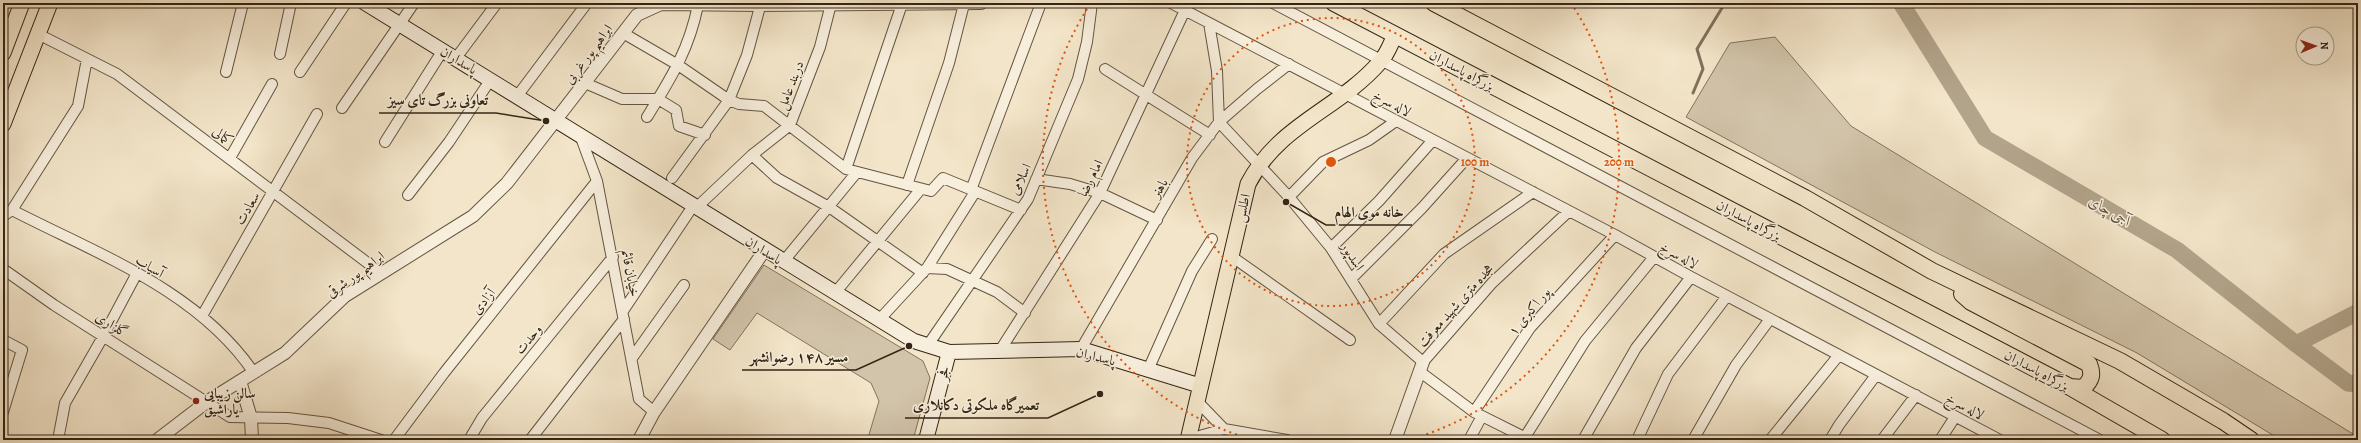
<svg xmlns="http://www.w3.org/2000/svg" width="2361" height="443" viewBox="0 0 2361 443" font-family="Alegreya,Amiri,serif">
	<rect width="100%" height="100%" fill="#f3e5c9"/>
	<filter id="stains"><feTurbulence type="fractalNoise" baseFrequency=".005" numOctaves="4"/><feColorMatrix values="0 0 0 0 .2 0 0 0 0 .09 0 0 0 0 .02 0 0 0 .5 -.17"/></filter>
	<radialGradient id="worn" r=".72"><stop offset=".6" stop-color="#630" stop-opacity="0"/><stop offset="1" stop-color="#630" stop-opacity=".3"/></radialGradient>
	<path fill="#d2c4aa" stroke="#82745f" d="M1775 37 1851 126 2358 437V440H2281L2137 353 1935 252 1686 117 1730 43Z
		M764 265 923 361 930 378 913 440 868 438 879 401 871 383 757 313 730 350 713 339Z"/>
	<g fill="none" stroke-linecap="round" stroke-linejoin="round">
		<path stroke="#7f715b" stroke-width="3" d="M1693 93 1703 69 1697 49 1725 3"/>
		<path stroke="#b2a48b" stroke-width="17" d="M1901 3 1985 138 2177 250 2296 344 2348 383 2358 384
			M2296 344 2358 312"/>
		<defs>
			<path id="minor" d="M1171 3 1615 235 1691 277 2000 440
				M1273 3 2100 440
				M1209 23 1217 71 1219 122 1289 197 1331 248 1379 324 1423 362 1492 283 1569 211
				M623 33 678 65 729 100 739 104 764 106 846 169 931 191 943 178 1021 210
				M38 34 117 74 381 273
				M280 54 291 3
				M456 58 497 3
				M1105 69 1210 135
				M226 72 243 3
				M300 72 346 3
				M585 83 622 99H658L676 110 679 126 705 135
				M518 95 587 3
				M342 108 414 3
				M647 117C671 78 689 50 698 5
				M580 135 597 181 639 399 654 412
				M385 142 443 50
				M752 155 777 178 829 207 923 273
				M230 158 272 84
				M846 169 902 4
				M672 178 729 100 747 55 761 3
				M1036 179 1070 184 1100 193 1157 220
				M907 185 949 63 964 4
				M971 190 1041 3
				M408 195 449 142 491 79
				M1289 197 1323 162 1369 140 1396 121
				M696 208 752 155 790 125 820 47 831 4
				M12 210C97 254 198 290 254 373
				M3 216 12 210 78 106 87 59
				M1331 248 1379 201 1433 140
				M1231 256 1350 340
				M783 262 857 172
				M927 268 947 269 997 292 1025 313
				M3 269 54 305 230 417 288 418 329 423 381 440
				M1351 279 1422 208 1467 158
				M835 293 920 190
				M623 311 693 206
				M202 316 317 114
				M879 320 927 268 975 192
				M1379 324 1444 254 1533 192
				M3 340 22 350 3 412
				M928 345 1028 199 1078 79 1087 42 1092 3
				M1001 349 1100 193 1185 10
				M1081 349 1192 158 1219 122 1257 89 1289 64
				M632 358 684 285
				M1148 370 1192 271 1212 239
				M1419 371 1474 412 1530 440
				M1474 412 1530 328 1615 235
				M1224 429 1287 440
				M1525 437 1585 341 1654 257
				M1189 439 1224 429 1197 401
				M58 440 65 403 104 335 137 273
				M394 440 444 373 597 181
				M469 440 482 418 613 257
				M530 440 624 319
				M1469 440 1482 416
				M1583 440 1636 348 1691 277
				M1637 440 1668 374 1727 296
				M1693 440 1736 365 1770 319
				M1770 440 1839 355
				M1830 440 1839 425 1876 375
				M1882 440 1916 395
				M1940 440 1955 417"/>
			<path id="tertiary" d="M240 381 251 418 252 440
				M157 440 208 401 285 353 345 296 473 216 507 183 637 15 661 4 761 5 981 3
				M639 440 654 412 764 251
				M1395 440 1423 362"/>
			<path id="secondary" d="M365 3 914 341 949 352 1081 349 1201 386
				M926 440 949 352"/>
			<path id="primary" d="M3 53 22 3
				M3 124 50 3
				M1188 440 1248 184C1279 124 1338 110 1380 62 1387 55 1391 43 1395 35"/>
			<path id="trunk" d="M1334 3 2070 387 2162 440
				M1434 3 1805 198 1932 271 2120 361 2223 421 2251 440
				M1962 294 1971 302 2089 364C2093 374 2092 380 2083 388L2070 387"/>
		</defs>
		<use href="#minor" stroke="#635541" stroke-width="12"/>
		<use href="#tertiary" stroke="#635541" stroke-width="14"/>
		<use href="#secondary" stroke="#332514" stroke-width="16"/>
		<use href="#primary" stroke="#332514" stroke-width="17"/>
		<use href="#trunk" stroke="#332514" stroke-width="18"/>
		<use href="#minor" stroke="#f7eedc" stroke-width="10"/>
		<use href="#tertiary" stroke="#f7eedc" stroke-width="12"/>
		<use href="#secondary" stroke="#f7eedc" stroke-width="14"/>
		<use href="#primary" stroke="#f3e5c9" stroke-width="15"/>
		<use href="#trunk" stroke="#f3e5c9" stroke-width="16"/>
	</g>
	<g fill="none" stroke="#df560c" stroke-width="2" stroke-dasharray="2 4">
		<circle cx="1331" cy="162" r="144"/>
		<path d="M1254 440A288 288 0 0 1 1091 3M1571 3A288 288 0 0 1 1408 440"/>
	</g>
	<circle fill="#8f2418" stroke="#f7eedc" stroke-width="1.5" cx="196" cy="401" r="4"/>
	<g text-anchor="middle" stroke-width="3" stroke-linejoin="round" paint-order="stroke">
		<g font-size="14" fill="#332514" stroke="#f7eedc">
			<text transform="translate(588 54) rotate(-53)" y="5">ابراهیم پور غربی</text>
			<text transform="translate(459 60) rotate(31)" y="5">پاسداران</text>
			<text transform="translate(1462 70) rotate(28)" y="5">بزرگراه پاسداران</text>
			<text transform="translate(790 85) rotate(-69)" y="5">دربند عامل</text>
			<text transform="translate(1392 103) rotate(28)" y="5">لاله سرخ</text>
			<text transform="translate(223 135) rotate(37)" y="5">کمالی</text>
			<text transform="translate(1090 178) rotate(-63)" y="5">امام رضا</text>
			<text transform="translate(1020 179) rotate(-65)" y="5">اسلامی</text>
			<text transform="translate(1159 188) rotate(-60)" y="5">باهنر</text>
			<text transform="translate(247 208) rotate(-60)" y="5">سعادت</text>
			<text transform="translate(1242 208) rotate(-77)" y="5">اطلس</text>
			<text transform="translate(1749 220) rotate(28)" y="5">بزرگراه پاسداران</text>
			<text transform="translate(764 250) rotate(32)" y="5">پاسداران</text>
			<text transform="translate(1679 255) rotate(29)" y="5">لاله سرخ</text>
			<text transform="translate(1353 256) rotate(58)" y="5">اسدپور</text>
			<text transform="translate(150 266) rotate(32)" y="5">آسیاب</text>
			<text transform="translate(631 273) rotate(79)" y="5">خیابان قائم</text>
			<text transform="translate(355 274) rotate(-36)" y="5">ابراهیم پور شرقی</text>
			<text transform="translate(483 301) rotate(-51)" y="5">آزادی</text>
			<text transform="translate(1455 305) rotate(-48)" y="5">هجده متری شهید معرفت</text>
			<text transform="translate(1529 311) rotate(-51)" y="5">پور اکبری ۱</text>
			<text transform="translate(112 324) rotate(32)" y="5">گلزاری</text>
			<text transform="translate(528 339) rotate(-51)" y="5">وحدت</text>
			<text transform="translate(1096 356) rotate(14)" y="5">پاسداران</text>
			<text transform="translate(2037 370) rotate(28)" y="5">بزرگراه پاسداران</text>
			<text transform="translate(943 373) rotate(-76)" y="5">فجر</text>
			<text transform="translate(1965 406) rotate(28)" y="5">لاله سرخ</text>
		</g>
		<g font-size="14" font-weight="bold" fill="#332514" stroke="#f7eedc" text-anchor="start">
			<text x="204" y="398">سالن زیبایی<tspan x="204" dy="16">یاراشیق</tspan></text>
		</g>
		<g font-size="15" font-style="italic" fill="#5f513e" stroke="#f7eedc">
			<text transform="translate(2110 211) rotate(30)" y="5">آجی چای</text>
		</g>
	</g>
	<circle cx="1331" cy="162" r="6" fill="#df560c" stroke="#f7eedc" stroke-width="2"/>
	<g font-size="12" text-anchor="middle" font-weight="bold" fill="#df560c" stroke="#f7eedc" stroke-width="3" stroke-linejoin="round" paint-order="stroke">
		<text x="1475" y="166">100 m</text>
		<text x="1619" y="166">200 m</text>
	</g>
	<path fill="none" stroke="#332514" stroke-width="1.5" d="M546 121L496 113H379M1286 202L1326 225H1412M909 346L856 370H742M1100 394L1048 418H905"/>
	<g fill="#332514" stroke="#f7eedc" stroke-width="1.5">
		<circle cx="546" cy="121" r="4"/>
		<circle cx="1286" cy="202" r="4"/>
		<circle cx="909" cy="346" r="4"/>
		<circle cx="1100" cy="394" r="4"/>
	</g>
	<g font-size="15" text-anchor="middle" font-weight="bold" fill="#332514" stroke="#f7eedc" stroke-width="3" stroke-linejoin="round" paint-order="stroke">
		<text x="438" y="105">تعاونی بزرگ تای سیز</text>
		<text x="1369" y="217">خانه موی الهام</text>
		<text x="799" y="362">مسیر ۱۴۸ رضوانشهر</text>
		<text x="976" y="410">تعمیرگاه ملکوتی دکانلاری</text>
	</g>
	<rect width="2361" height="443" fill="none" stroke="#f3e5c9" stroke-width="16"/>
	<rect x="4" y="4" width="2353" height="435" fill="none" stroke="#332514" stroke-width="2"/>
	<rect x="8" y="8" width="2345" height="427" fill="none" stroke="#332514"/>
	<g transform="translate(2315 46) rotate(88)"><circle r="19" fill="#f7eedc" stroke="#a99e8c"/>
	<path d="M0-3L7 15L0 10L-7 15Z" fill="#8f2418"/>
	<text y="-6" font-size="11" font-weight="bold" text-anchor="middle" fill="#332514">N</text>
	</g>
	<rect width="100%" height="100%" filter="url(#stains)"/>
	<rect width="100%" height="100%" fill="url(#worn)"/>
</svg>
